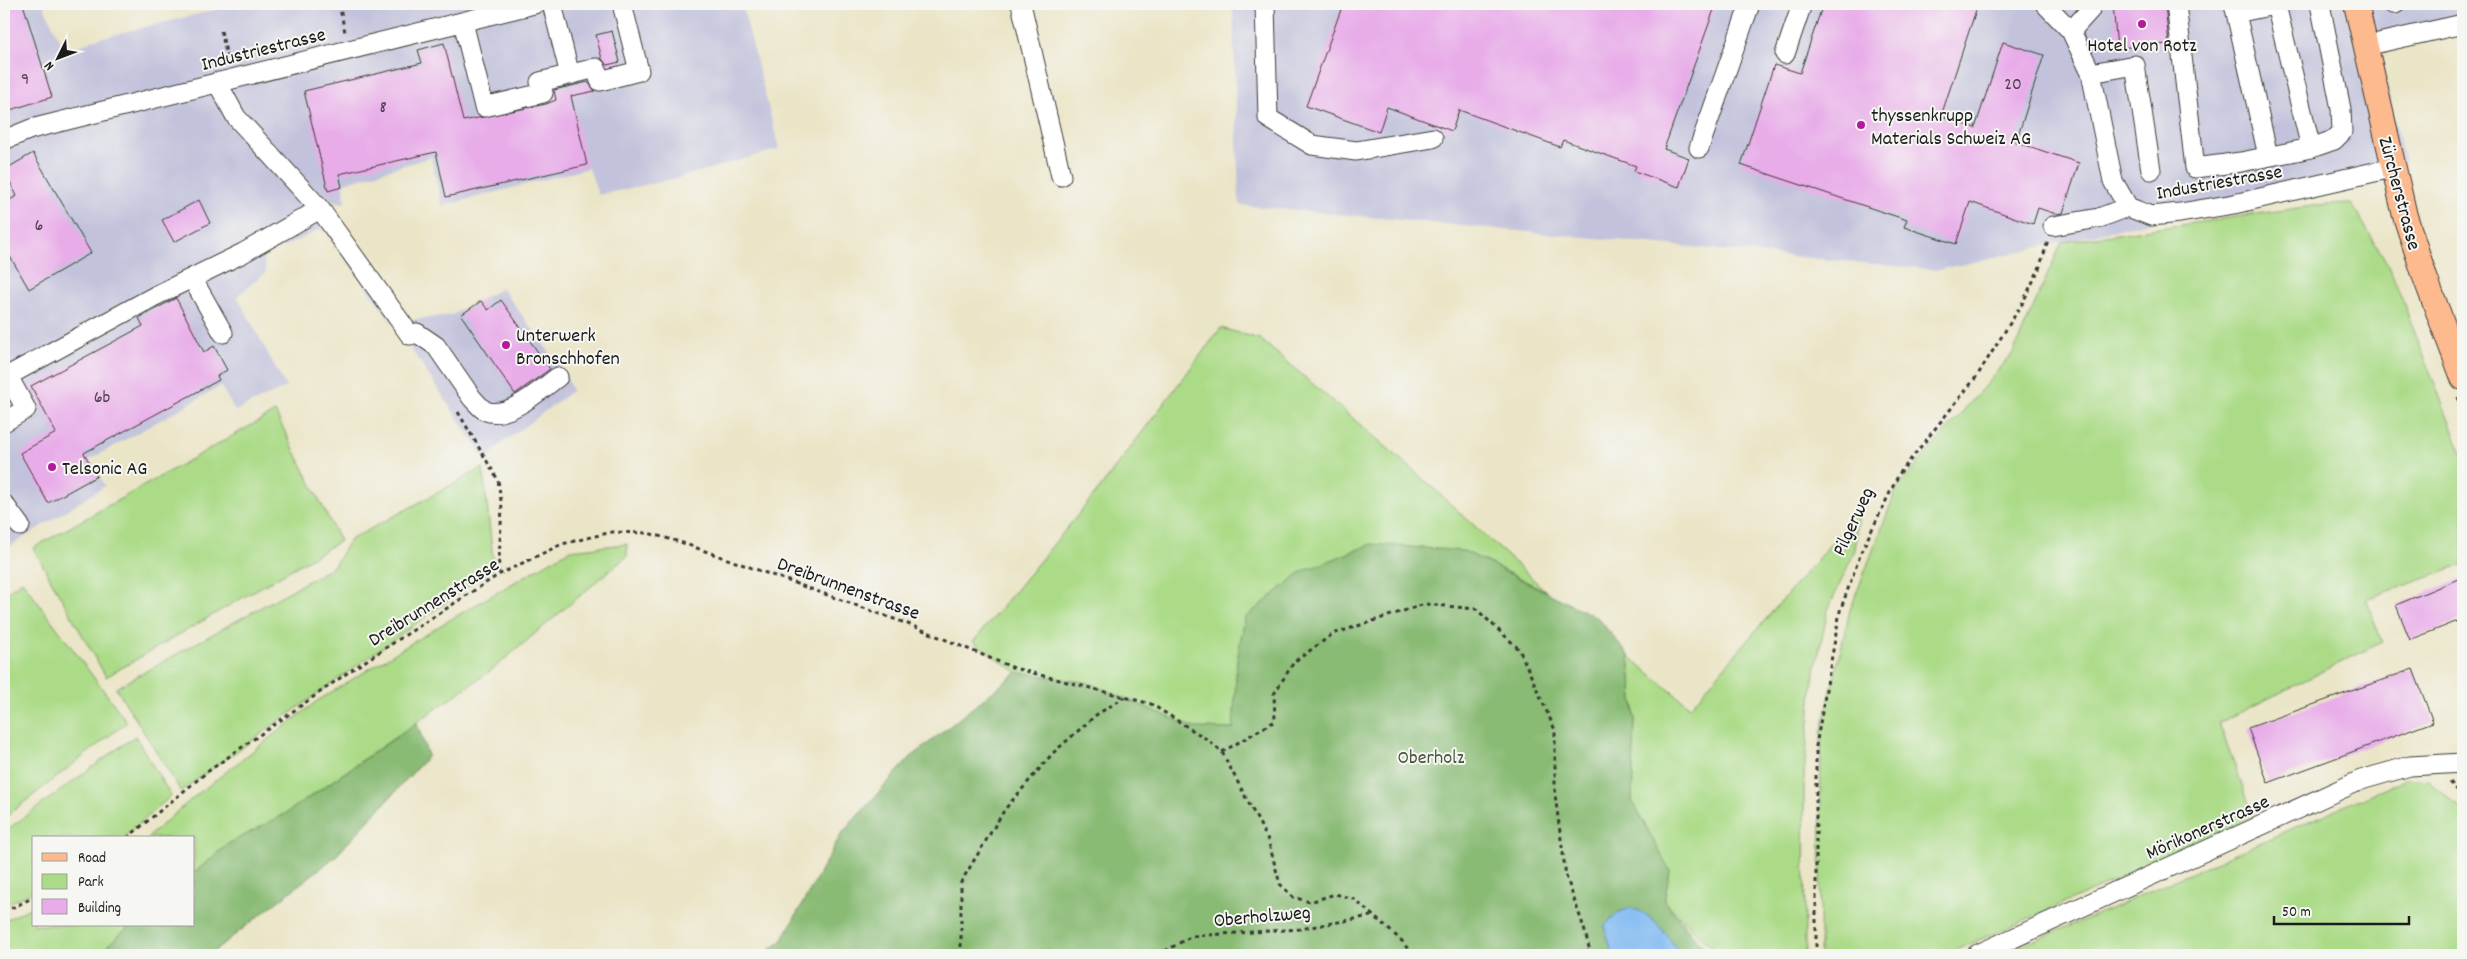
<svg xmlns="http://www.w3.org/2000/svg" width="2467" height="959" viewBox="0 0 2467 959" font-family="Dekko,sans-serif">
	<rect width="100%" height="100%" fill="#f6f6f2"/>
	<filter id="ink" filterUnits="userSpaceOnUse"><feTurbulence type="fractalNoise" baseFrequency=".02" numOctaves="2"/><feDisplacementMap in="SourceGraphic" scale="10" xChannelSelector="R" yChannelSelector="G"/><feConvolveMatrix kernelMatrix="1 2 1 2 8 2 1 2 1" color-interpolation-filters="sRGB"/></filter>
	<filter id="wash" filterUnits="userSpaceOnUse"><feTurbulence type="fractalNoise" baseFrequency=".0096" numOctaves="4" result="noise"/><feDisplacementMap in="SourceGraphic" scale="20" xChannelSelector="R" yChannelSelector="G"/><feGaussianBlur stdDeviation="1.12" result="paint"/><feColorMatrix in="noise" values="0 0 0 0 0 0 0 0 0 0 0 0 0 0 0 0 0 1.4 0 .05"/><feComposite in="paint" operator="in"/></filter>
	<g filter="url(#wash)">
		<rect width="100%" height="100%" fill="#ebe5c7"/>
		<path fill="#c2c2dc" d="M4 4H43L65 53 92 40 239 4H742L779 149 678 178 598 195 589 168 442 206 431 157 344 183 345 203 328 201 410 320 452 315 502 288 566 375 572 391 497 447 486 460 401 334 323 228 263 257 266 272 237 296 286 387 235 411 221 386 89 460 105 486 4 550Z
			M1233 4H2463V32L2379 52 2405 164 1938 270 1239 205Z"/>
		<path fill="#acdb88" stroke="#647c52" d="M2351 203 2389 266 2463 457V565L2366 599 2382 642 2219 723 2254 817 2158 862 1945 955H1820L1821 734 1850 610 1897 488 2013 353 2062 242 2326 204Z
			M1221 328 1260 339 1412 469 1546 591 1464 551 1237 659 1234 729 1195 728 1088 683 1017 672 973 642 1100 488Z
			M275 412 340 541 106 677 33 548Z
			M483 468 494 568 181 791 116 688 333 567 350 540Z
			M1859 511 1855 550 1828 610 1813 680 1804 774 1805 955H1719L1664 901 1670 871 1632 801 1635 719 1629 656 1690 707Z
			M627 544V556L493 669 285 814 228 844 194 873V838H147L194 797 317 701 441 625 570 550Z
			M22 581 127 722 4 818V594Z
			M135 736 171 796 123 838H34V891L4 905V832Z
			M2407 778 2428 780 2463 811V955H1996L2089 918Z
			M34 906V925H131L108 945 102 955H4V921Z"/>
		<path fill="#89bb74" stroke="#526c48" d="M1371 544 1464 551 1598 618 1629 656 1635 719 1632 801 1670 871 1664 901 1709 953 1708 955H1681L1656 923 1604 926 1613 955H761L781 942 842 833 910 758 1017 672 1088 683 1195 728 1233 729 1237 659 1245 618 1301 572Z
			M417 723 428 756 336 856 209 955H102L108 945 131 925H194V873L228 844 285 814Z"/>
		<path fill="#81baf2" stroke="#4e6b87" d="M1630 908C1654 913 1667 936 1681 955H1613L1604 926 1619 912Z"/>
		<g id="blocks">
			<path fill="#e8ade9" d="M4 4H23L52 97 4 112Z
				M1343 4H1716L1664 149 1689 158 1679 187 1634 171 1636 166 1563 140 1560 147 1459 110 1452 131 1387 107 1379 132 1306 106Z
				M1823 4H1978L1941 116 1975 128 2003 42 2044 55 2016 142 2079 163 2063 213 2056 214 2038 208 2033 224 1970 202 1956 244 1904 227 1907 220 1741 165 1774 65 1800 73Z
				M2113 4H2165L2169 44 2117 48Z
				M612 31 620 62 607 65 602 59 596 35Z
				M444 43 463 121 546 104 556 100 554 90 588 82 595 91 571 96 587 165 446 197 436 152 339 174 342 187 328 191 304 91 422 63 418 50Z
				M33 153 91 253 29 289 4 246V203L17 196 4 170Z
				M199 200 210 223 174 242 162 220Z
				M176 298 204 352 214 346 227 370 217 376 219 380 84 453 97 476 48 503 20 453 56 433 31 386 143 326 139 318Z
				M501 300 550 369 515 394 461 315 481 301 488 310Z
				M2463 577V619L2410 640 2396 605Z
				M2413 669 2433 722 2268 783 2248 728Z"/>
		</g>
	</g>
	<g filter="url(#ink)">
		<use href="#blocks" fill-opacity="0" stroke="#3b3a36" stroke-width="1"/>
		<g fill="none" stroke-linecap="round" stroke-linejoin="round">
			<defs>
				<path id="minor" d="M552 4 570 75
					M1021 4 1061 176
					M1265 4 1268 118 1312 145 1356 151 1433 138
					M2045 4 2071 31 2091 73 2113 181 2128 207 2151 216 2180 213 2234 204 2392 168
					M2176 4 2195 168 2241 162 2311 148 2334 140 2342 132 2341 109 2320 4
					M2234 4 2268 156
					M2393 4H2395
					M2276 5 2311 148
					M2236 13 2279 4
					M463 22 484 107 543 93 540 82 596 68 600 81 639 71 623 8
					M2071 31 2090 10 2089 4
					M2365 46 2463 24
					M1785 54 1802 4
					M2091 73 2135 65 2151 170
					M217 82 236 117 320 209 410 335 417 333 436 346 472 398C476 402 481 409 486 411 508 420 541 389 558 377
					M4 140 31 129 534 4
					M1699 148 1750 4
					M2053 226 2099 218 2128 207
					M192 278 223 333
					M4 378 155 296 243 253 320 209
					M4 422 26 409 8 376
					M4 504 20 526
					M1976 955 2361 780 2410 766 2463 763"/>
				<path id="major" d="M2356 4 2405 216 2426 280 2463 378"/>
			</defs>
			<use href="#minor" stroke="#3b3a36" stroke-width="21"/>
			<use href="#major" stroke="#3b3a36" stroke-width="26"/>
			<path stroke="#3b3a36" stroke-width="3" stroke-dasharray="4 4" stroke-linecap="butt" d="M339 4 345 32
				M221 31 228 61
				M2458 397 2463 409
				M458 412 498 480 502 508 498 575
				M1222 752 1275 721 1274 694 1294 662 1333 634 1425 604 1476 609 1519 649 1555 730V795L1566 876 1584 928 1591 955
				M2450 782 2463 796
				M127 838 207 772 350 671 498 575 562 544 612 532 648 533 680 542 908 624 1014 668 1151 704 1205 738 1222 752 1268 840 1280 884 1293 897 1310 902 1335 894 1354 899 1402 941 1412 955
				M4 912 34 897
				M961 955V882L1005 809 1053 753 1096 715 1125 697
				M1158 955 1192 936 1300 929 1371 916
				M1816 955V746L1840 611 1862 550 1899 474 1977 376 2022 304 2039 269 2048 241"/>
			<use href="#minor" stroke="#fff" stroke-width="19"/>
			<use href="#major" stroke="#fcba8e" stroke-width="24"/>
		</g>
	</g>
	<g fill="#b5179e" stroke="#f6f6f2" stroke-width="2">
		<circle cx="2142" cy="24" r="5"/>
		<circle cx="1861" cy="125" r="5"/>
		<circle cx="506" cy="345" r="5"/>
		<circle cx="52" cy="467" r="5"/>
	</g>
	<g text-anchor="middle" stroke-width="4" stroke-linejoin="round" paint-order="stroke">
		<g font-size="18" fill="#4f404f">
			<text x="25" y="84">9</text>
			<text x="2013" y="89">20</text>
			<text x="383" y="112">8</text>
			<text x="39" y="230">6</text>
			<text x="102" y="402">6b</text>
		</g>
		<g font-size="20" fill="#1c1c1c" stroke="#f6f6f2" text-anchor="start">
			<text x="2142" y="51" text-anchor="middle">Hotel von Rotz</text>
			<text x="1871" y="121">thyssenkrupp<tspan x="1871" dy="23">Materials Schweiz AG</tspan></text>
			<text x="516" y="341">Unterwerk<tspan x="516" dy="23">Bronschhofen</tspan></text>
			<text x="62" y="474">Telsonic AG</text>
		</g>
		<g font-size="20" fill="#1c1c1c" stroke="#f6f6f2">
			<text transform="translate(263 48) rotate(-14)" y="7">Industriestrasse</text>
			<text transform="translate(2219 181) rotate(-10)" y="7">Industriestrasse</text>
			<text transform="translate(2401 193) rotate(75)" y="7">Zürcherstrasse</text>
			<text transform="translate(1852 521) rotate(-65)" y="7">Pilgerweg</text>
			<text transform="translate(849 587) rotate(20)" y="7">Dreibrunnenstrasse</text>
			<text transform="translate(433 601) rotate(-32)" y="7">Dreibrunnenstrasse</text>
			<text transform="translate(2207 826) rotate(-24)" y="7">Mörikonerstrasse</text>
			<text transform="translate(1262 915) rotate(-5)" y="7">Oberholzweg</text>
		</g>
		<g font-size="20" fill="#47553c" stroke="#f6f6f2">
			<text x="1431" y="763">Oberholz</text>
		</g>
	</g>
	<rect width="2467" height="959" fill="none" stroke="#f6f6f2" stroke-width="20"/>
	<rect x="32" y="836" width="162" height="90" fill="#f6f6f2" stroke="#9f9f9c"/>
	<rect x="42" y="853" width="25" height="8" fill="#fcba8e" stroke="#9f9f9c"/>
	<text x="78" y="862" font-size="15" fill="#1c1c1c">Road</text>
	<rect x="42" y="874" width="25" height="15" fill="#acdb88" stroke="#9f9f9c"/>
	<text x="78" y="886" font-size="15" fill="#1c1c1c">Park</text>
	<rect x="42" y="899" width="25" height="15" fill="#e8ade9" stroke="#9f9f9c"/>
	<text x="78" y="912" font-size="15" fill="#1c1c1c">Building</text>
	<g transform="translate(58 58) rotate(228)" stroke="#f6f6f2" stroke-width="4" paint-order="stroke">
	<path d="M0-4L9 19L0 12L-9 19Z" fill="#1c1c1c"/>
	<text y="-8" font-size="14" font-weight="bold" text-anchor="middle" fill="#1c1c1c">N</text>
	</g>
	<path d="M2274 916v8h135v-8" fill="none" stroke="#1c1c1c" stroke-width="2.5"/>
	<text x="2282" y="916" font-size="15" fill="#1c1c1c" stroke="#f6f6f2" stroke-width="4" paint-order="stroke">50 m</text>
</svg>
